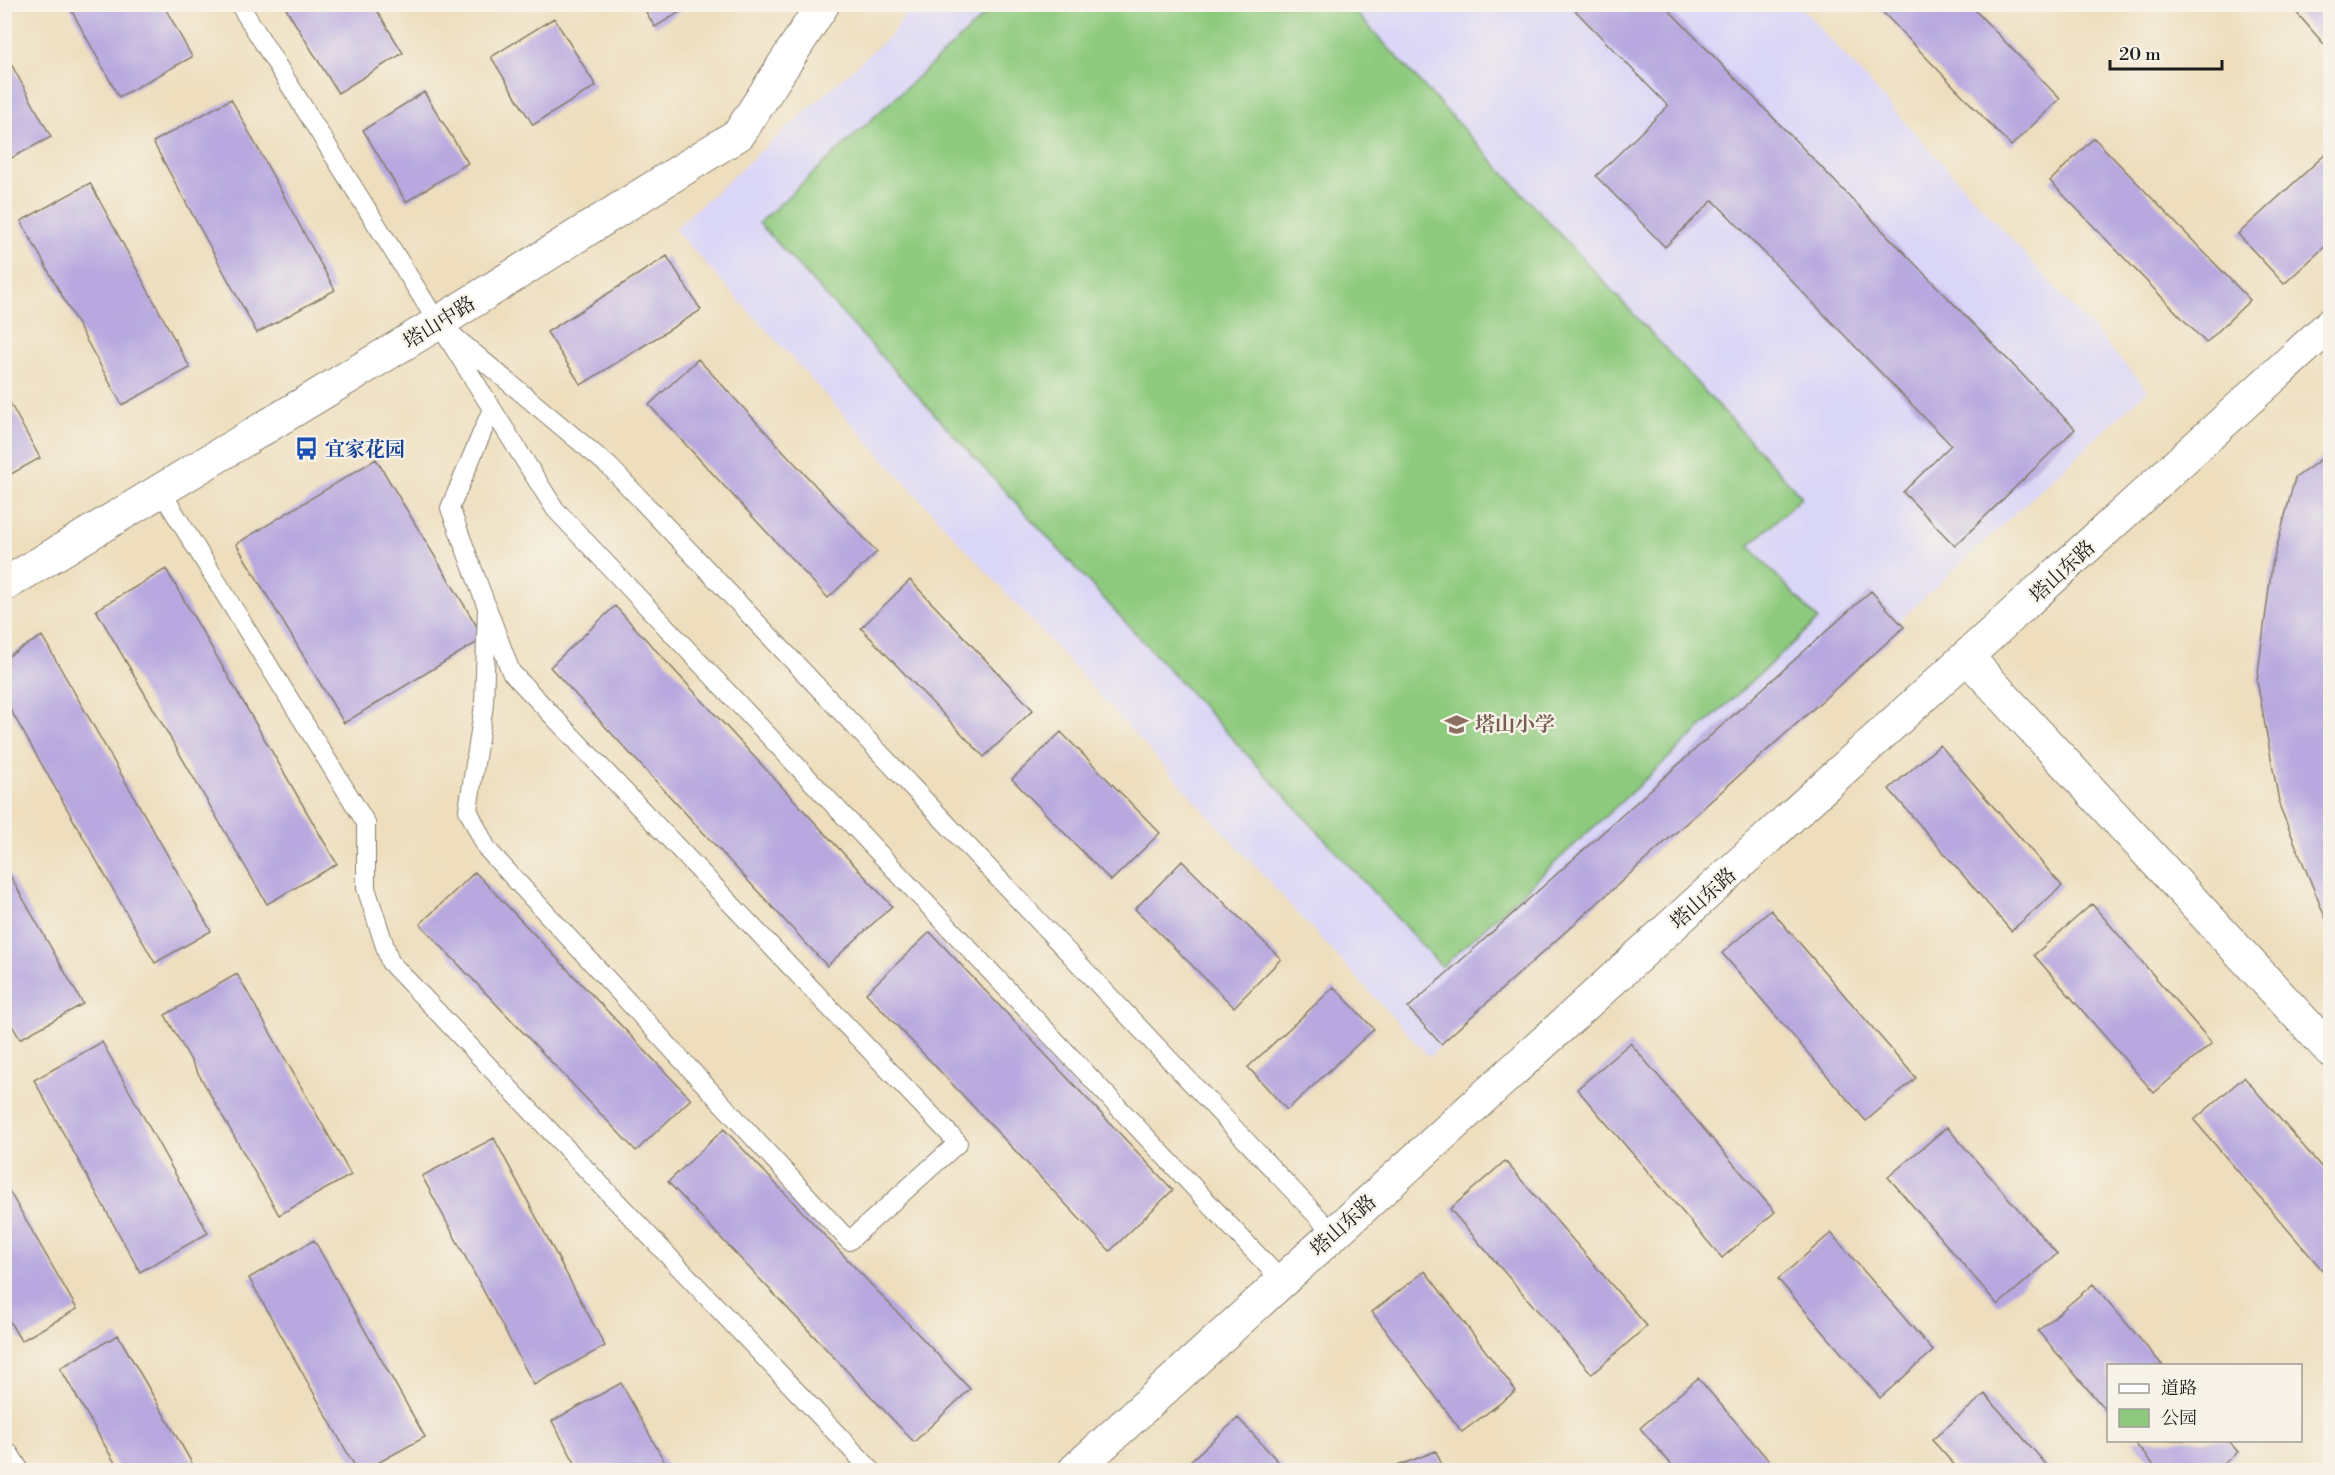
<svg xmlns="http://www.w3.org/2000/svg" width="2335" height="1475" viewBox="0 0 2335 1475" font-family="'Libre Bodoni','Noto Serif SC',serif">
	<rect width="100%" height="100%" fill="#f7f3e8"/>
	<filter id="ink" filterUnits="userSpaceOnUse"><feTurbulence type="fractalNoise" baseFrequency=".0167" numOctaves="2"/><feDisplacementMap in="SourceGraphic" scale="12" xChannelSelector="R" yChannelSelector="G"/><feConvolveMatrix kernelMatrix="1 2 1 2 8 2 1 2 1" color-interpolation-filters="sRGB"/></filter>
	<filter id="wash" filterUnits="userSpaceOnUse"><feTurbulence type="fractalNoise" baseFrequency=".008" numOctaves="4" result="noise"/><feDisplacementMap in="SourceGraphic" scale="24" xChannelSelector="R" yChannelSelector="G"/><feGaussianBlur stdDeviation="1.35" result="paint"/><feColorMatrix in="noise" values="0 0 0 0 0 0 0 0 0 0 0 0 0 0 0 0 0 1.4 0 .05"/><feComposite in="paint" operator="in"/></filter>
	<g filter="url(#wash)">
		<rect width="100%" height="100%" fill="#eedebd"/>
		<path fill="#dad6f7" d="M911 5H1799L2148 390 1429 1057 674 229 892 34Z"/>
		<path fill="#8eca7e" stroke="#55734d" stroke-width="1.5" d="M996 5H1349L1802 497 1749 546 1818 620 1442 967 759 223Z"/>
		<g id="blocks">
			<path fill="#b7a8df" d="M68 4H163L192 57 119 97Z
				M283 4H373L403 53 338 93Z
				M641 4H693L655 27Z
				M1569 4H1663L2075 429 1955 546 1903 492 1951 445 1713 200 1665 247 1596 176 1668 106Z
				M1875 4H1969L2060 99 2011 146Z
				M2289 4H2330V51Z
				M554 18 596 86 533 125 491 57Z
				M4 51 51 137 4 162Z
				M424 92 468 163 406 202 363 130Z
				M231 99 335 290 257 333 153 142Z
				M2094 138 2250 300 2206 343 2050 181Z
				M2330 150V242L2284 284 2238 234Z
				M90 183 190 368 122 405 21 221Z
				M667 256 701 310 581 385 547 332Z
				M698 359 877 552 828 598 649 405Z
				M4 392 40 458 4 478Z
				M2330 453V923L2328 924 2280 807 2257 681 2272 565 2295 478Z
				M376 459 484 638 344 723 236 544Z
				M166 569 337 864 267 904 96 610Z
				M910 580 1033 710 984 757 861 628Z
				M1871 591 1904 627 1441 1044 1408 1008Z
				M615 606 892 906 827 966 550 667Z
				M42 636 211 931 155 963 5 700V658Z
				M1061 732 1160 833 1111 881 1012 779Z
				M1940 745 2062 886 2011 931 1889 789Z
				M1182 861 1281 959 1234 1007 1135 909Z
				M4 865 83 1004 20 1039 4 1011Z
				M475 872 691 1099 636 1151 420 924Z
				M2092 904 2212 1043 2154 1093 2034 955Z
				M1771 910 1916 1078 1866 1121 1722 953Z
				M930 932 1173 1190 1110 1251 866 993Z
				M237 974 351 1175 279 1215 165 1015Z
				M1334 987 1374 1029 1287 1110 1248 1067Z
				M102 1042 208 1233 140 1272 34 1080Z
				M1630 1043 1775 1212 1722 1258 1577 1089Z
				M2244 1077 2330 1177V1279L2194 1120Z
				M1947 1127 2057 1254 1998 1305 1888 1177Z
				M724 1129 970 1389 914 1442 668 1182Z
				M494 1138 605 1346 534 1385 422 1176Z
				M1505 1161 1647 1326 1592 1374 1450 1209Z
				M4 1182 77 1309 21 1341 4 1312Z
				M1831 1233 1933 1351 1880 1398 1778 1279Z
				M314 1240 425 1437 365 1470H357L249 1278Z
				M1425 1271 1516 1391 1462 1432 1372 1312Z
				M2093 1284 2163 1366H2108V1413L2038 1331Z
				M118 1335 196 1470H119L60 1368Z
				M1698 1378 1777 1470H1676L1640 1428Z
				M621 1383 669 1470H579L552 1421Z
				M1985 1394 2051 1470H1959L1932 1440Z
				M1238 1418 1286 1470H1180Z
				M2132 1440H2228L2238 1452 2216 1470H2158Z
				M1436 1451 1444 1470H1387Z"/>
		</g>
	</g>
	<g filter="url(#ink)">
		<use href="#blocks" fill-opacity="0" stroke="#857d6c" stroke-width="1.5"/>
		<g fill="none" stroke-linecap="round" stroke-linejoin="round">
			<defs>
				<path id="service" d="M239 4 438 323 610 467 1334 1234
					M447 337 555 509 1282 1281
					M161 491 366 823V888L390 962 871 1470
					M487 606 484 705 468 810 487 849 849 1241 958 1143 511 672 450 508 492 409"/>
				<path id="minor" d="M1968 658 2330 1050
					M1075 1470 2330 325"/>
				<path id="tertiary" d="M4 585 438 323 739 134 823 4
					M4 1459 11 1470"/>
			</defs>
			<use href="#service" stroke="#857d6c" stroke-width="20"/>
			<use href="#minor" stroke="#857d6c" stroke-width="35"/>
			<use href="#tertiary" stroke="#857d6c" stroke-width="35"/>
			<use href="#service" stroke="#fff" stroke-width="18"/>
			<use href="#minor" stroke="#fff" stroke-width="33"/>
			<use href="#tertiary" stroke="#fff" stroke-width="33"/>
		</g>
	</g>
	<defs>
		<symbol id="bus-bare" viewBox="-9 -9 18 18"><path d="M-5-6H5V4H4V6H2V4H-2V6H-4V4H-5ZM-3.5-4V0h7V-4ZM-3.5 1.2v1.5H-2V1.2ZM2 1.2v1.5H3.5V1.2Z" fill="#1a4fb4" stroke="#f7f3e8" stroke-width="2.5" paint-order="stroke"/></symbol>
		<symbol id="school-bare" viewBox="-9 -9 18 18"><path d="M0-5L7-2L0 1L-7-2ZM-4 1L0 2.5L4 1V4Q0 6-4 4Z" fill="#8d6e63" stroke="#f7f3e8" stroke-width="2.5" paint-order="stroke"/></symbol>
	</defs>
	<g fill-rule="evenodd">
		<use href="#bus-bare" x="290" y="432" width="33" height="33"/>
		<use href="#school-bare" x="1440" y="708" width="33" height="33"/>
	</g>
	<g text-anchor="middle" stroke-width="4.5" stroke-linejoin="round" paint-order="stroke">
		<g font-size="20" fill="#1c1c1c" stroke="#f7f3e8">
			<text transform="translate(439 322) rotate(-32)" y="7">塔山中路</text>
			<text transform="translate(2062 571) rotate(-43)" y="7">塔山东路</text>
			<text transform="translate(1703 898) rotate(-42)" y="7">塔山东路</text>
			<text transform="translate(1343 1225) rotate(-42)" y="7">塔山东路</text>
		</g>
		<g font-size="20" font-weight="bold" fill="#164399" stroke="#f7f3e8" text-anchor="start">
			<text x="325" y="456">宜家花园</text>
		</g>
		<g font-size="20" font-weight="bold" fill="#785e54" stroke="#f7f3e8" text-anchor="start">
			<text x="1475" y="731">塔山小学</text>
		</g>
	</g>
	<rect width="2335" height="1475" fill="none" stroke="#f7f3e8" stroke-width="24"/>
	<rect x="2107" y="1364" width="195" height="78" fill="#f7f3e8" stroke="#9f9d96" stroke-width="1.5"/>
	<rect x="2119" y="1384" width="30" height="9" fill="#ffffff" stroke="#9f9d96" stroke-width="1.5"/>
	<text x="2161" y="1394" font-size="18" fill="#1c1c1c">道路</text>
	<rect x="2119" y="1409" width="30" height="18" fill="#8eca7e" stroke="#9f9d96" stroke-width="1.5"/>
	<text x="2161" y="1424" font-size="18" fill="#1c1c1c">公园</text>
	<path d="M2110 60v9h112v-9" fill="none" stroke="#1c1c1c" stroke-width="3"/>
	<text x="2119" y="60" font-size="18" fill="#1c1c1c" stroke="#f7f3e8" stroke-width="4.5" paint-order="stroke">20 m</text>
</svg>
